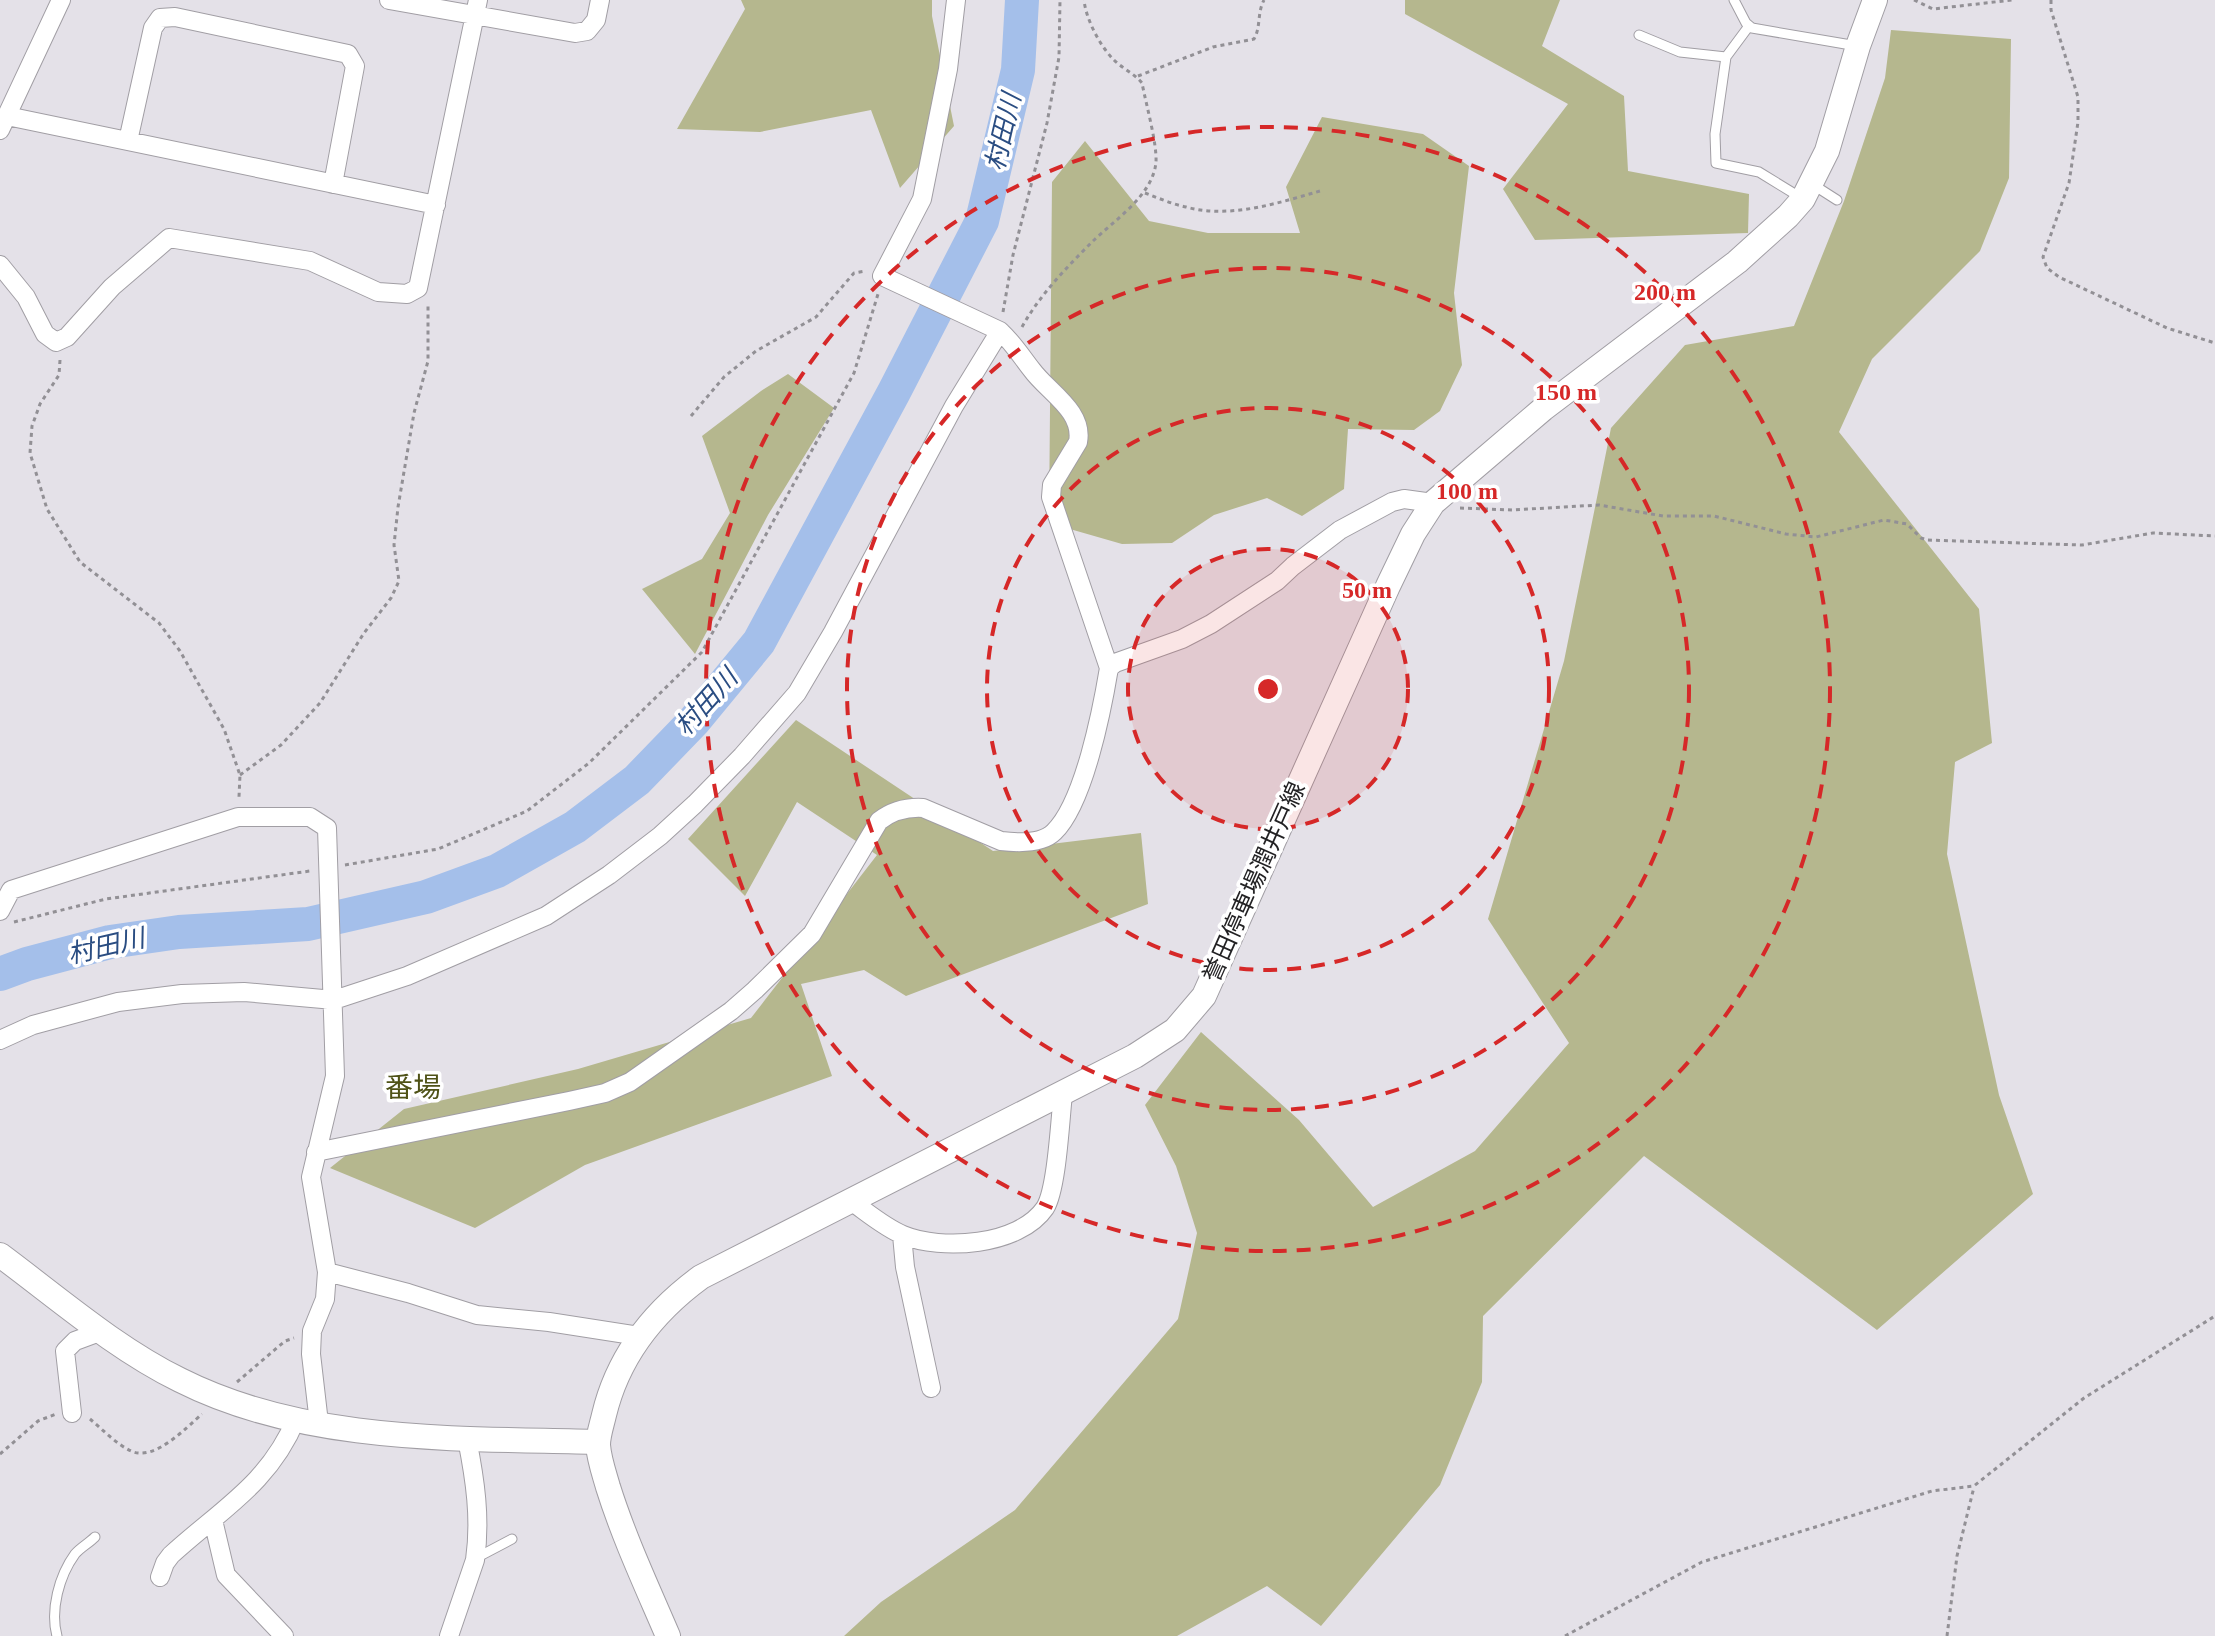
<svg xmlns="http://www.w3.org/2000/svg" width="2215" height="1636" viewBox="0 0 2215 1636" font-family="'Times New Roman','Noto Sans JP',serif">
	<rect width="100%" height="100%" fill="#e4e1e8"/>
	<path fill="#b5b78e" d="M741 0H932V16L954 126 900 188 871 110 760 132 677 129 745 9Z
		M1405 0H1560L1542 46 1624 96 1628 171 1749 194 1748 233 1535 240 1503 189 1568 104 1405 14Z
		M1891 30 2011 39 2009 178 1980 251 1872 359 1839 432 1979 609 1992 743 1955 762 1947 854 1999 1095 2033 1194 1877 1330 1644 1156 1483 1316 1482 1382 1440 1485 1321 1626 1267 1586 1177 1636H844L881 1602 1015 1510 1178 1319 1197 1233 1176 1166 1145 1105 1201 1032 1299 1120 1373 1207 1475 1151 1569 1043 1488 919 1564 661 1611 428 1685 345 1794 326 1844 201 1885 78Z
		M1322 117 1423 134 1469 166 1454 293 1462 365 1440 411 1414 430 1348 429 1344 489 1302 516 1267 498 1214 515 1172 543 1122 544 1049 523 1052 182 1085 141 1149 221 1208 233H1300L1286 187Z
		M788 374 834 408 768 515 695 654 642 589 702 559 730 513 702 436 761 391Z
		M796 720 993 851 1141 833 1148 904 906 996 864 970 801 984 832 1076 585 1165 475 1228 330 1168 404 1109 578 1069 751 1018 877 855 797 802 745 896 688 839Z"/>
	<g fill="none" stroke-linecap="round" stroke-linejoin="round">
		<path stroke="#a4bfea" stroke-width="34" d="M0 974 27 964 110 942 179 932 308 924 426 897 497 871 575 827 637 780 694 721 759 642 894 392 982 221 1018 70 1022 0"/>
		<defs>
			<path id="lane" d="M1734 0 1746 23 1752 28 1857 46
				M1749 26 1726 57 1715 134 1716 163 1759 172 1803 199
				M1639 35 1680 52 1726 57
				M1812 184 1837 200
				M476 1558 512 1539
				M57 1636C50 1610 59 1576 75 1554 80 1548 89 1543 95 1537"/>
			<path id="street" d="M389 0 575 33 587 31 596 20 600 0
				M956 0 948 69 922 199 882 276 1000 331C1013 343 1021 356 1032 370 1048 392 1084 411 1078 442L1052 485 1051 497 1109 668
				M7 116 436 205
				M0 130 61 0
				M128 141 153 28 160 18 175 17 348 54 355 66 333 184
				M0 265 26 297 45 334 56 342 67 337 112 287 169 238 310 261 378 292 407 294 418 288 478 0
				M0 911 11 890 238 817H310L327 828 335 1076 311 1177 327 1272 325 1299 312 1331 311 1354 319 1423
				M0 1040 33 1025 118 1002 182 994 244 992 334 1000 407 976 546 916 609 875 660 836 695 804 742 756 797 693 833 632 954 406 1000 331
				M316 1152 569 1101 605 1093 630 1082 731 1011 755 990 812 934 879 821C892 811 906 807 923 808L1001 841C1018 843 1042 844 1054 832 1084 803 1102 710 1109 668L1115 663 1182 639 1211 624 1277 581 1293 566 1340 530 1392 502 1404 499 1433 503
				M851 1201C868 1213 884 1227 903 1235 941 1251 1019 1246 1045 1208 1057 1189 1060 1120 1063 1094
				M902 1235 905 1267 931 1388
				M327 1272 408 1293 477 1315 549 1322 639 1336
				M72 1413 65 1351 75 1341 102 1331
				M213 1520 226 1575 284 1636
				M160 1577 165 1563 171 1555C220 1510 269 1484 296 1419
				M449 1636 475 1560C481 1519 475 1479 467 1439"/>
			<path id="secondary" d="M0 1255C58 1298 115 1348 180 1380 307 1444 459 1438 598 1442
				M668 1636C647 1587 624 1538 608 1487 604 1473 599 1459 598 1445 598 1435 602 1424 604 1415 618 1356 653 1312 701 1277L1135 1056 1175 1030 1204 996 1388 586 1413 534 1433 503 1543 409 1737 262 1788 216 1803 199 1827 151 1858 46 1875 0"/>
		</defs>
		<use href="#lane" stroke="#a19ea4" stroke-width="11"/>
		<use href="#street" stroke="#a19ea4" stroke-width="20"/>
		<use href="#secondary" stroke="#a19ea4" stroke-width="26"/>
		<path stroke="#929095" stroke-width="3" stroke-dasharray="4 4" stroke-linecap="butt" d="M1914 0 1933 9 2012 0
			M2051 0V10L2078 97V122L2069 183 2043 257 2047 268 2059 277 2167 328 2215 343
			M1138 76 1213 47 1254 39C1261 27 1257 13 1264 0
			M1145 193C1158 198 1172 204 1186 207 1230 219 1278 203 1320 191
			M1003 312 1013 255 1047 123 1059 57 1060 0
			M1022 327C1039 296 1066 268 1092 242 1113 221 1153 196 1156 162 1157 143 1146 104 1142 83 1134 73 1121 68 1112 58 1099 44 1086 19 1084 0
			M60 360 59 375 40 404 32 426 30 453 47 509 80 562 159 623 180 651 224 729 240 775 239 797
			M691 416 724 377 756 351 816 317 854 273 866 271
			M1460 508 1512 510 1599 505 1663 516H1714L1786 534 1816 537 1884 520 1907 524 1921 538 1927 540 2082 545 2153 533 2215 536
			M240 775 281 745 320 703 364 633 391 598 399 581 394 545 398 507 414 413 428 361V303
			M345 865 438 849 527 811 589 763 702 652 854 373 878 294
			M14 922 106 899 310 871
			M237 1382 285 1341 294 1338
			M90 1419C102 1429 116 1444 131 1451 154 1462 186 1428 202 1414
			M0 1454 38 1421 56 1414
			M1565 1636 1702 1562 1932 1491 1974 1486 2084 1398 2215 1316
			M1947 1636 1957 1556 1974 1487"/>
		<use href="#lane" stroke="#fff" stroke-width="9"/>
		<use href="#street" stroke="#fff" stroke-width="18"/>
		<use href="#secondary" stroke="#fff" stroke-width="24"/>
	</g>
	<circle cx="1268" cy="689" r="140" fill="#d62828" fill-opacity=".12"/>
	<g fill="none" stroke="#d62828" stroke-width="4" stroke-dasharray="14 10">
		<circle cx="1268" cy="689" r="140"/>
		<circle cx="1268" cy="689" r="281"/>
		<circle cx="1268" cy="689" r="421"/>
		<circle cx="1268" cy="689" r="562"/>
	</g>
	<g text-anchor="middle" stroke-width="7" stroke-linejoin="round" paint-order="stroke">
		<g font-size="24" fill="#232224" stroke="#fff">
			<text transform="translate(1254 882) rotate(-66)" y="8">誉田停車場潤井戸線</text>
		</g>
		<g font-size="26" font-style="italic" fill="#2a4d82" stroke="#fff">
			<text transform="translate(1003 132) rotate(-77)" y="9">村田川</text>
			<text transform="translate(706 702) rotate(-48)" y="9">村田川</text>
			<text transform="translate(106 946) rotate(-13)" y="9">村田川</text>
		</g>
		<g font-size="28" fill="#4f5217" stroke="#fff">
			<text x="413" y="1097">番場</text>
		</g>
	</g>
	<circle cx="1268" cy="689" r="12" fill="#d62828" stroke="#fff" stroke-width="4"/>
	<g font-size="24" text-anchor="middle" font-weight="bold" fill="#d62828" stroke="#fff" stroke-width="7" stroke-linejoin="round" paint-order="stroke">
		<text x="1665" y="300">200 m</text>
		<text x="1566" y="400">150 m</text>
		<text x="1467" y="499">100 m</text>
		<text x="1367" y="598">50 m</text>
	</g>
</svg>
